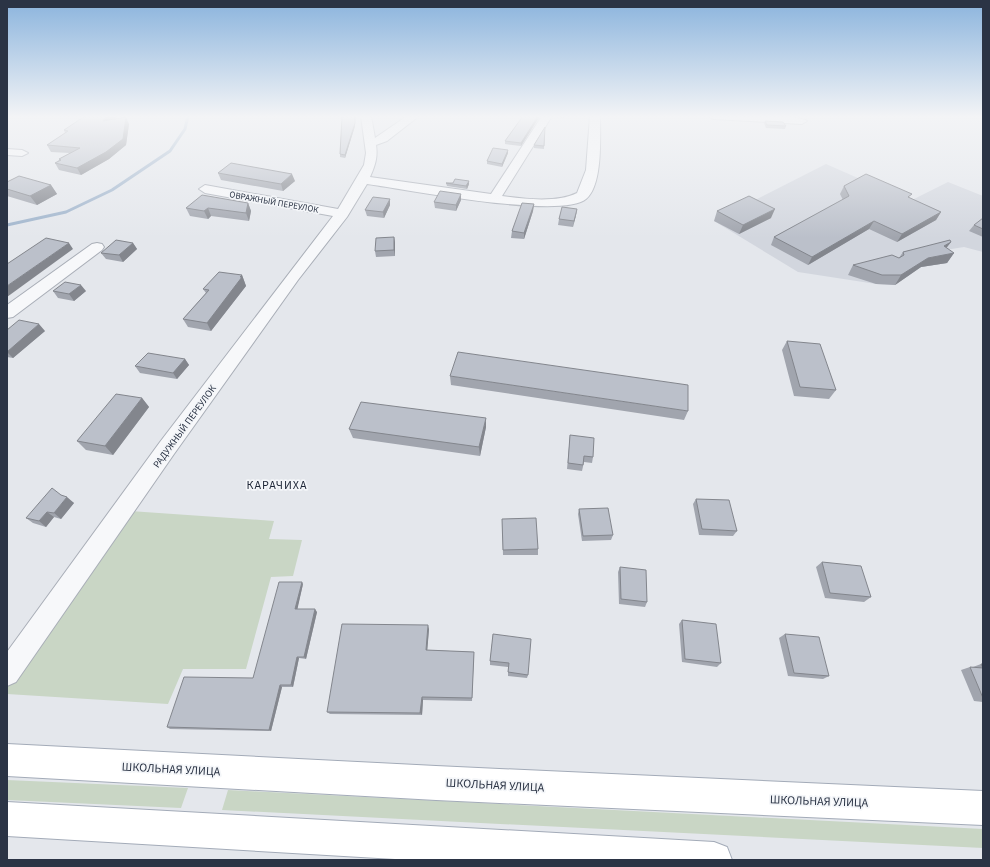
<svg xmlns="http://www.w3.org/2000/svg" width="990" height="867" viewBox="0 0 990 867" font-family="'Source Sans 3',sans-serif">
	<rect width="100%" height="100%" fill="#e4e7ec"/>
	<path fill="#d2d6de" d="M826 164 910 201 948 182 983 196V252L964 247 933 252 947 263 921 267 895 285 876 284 798 272 714 221Z"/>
	<path fill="#c9d6c5" d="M130 511 274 521 269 539 302 540 293 576 271 577 246 669H183L168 704 7 694V683Z
		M7 780 188 788 181 808 7 800Z
		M228 790 983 829V848L222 810Z"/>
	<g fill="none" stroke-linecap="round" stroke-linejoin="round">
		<path stroke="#9fb4cc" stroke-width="3" d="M7 225 66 212 112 190 170 151 185 129 188 116"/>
		<defs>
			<path id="minor" d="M361 116H371L375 138 407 116H419L387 141 376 145C378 157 375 166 370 177L491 194 542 116H552L502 196C524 199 557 203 577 193L586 170 590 116H600C600 136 603 185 586 199 562 220 404 189 367 184L347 217 298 280 174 454 16 682 7 686V652L160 442 333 216 205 193 199 189 205 185 338 209 364 165 366 153Z
				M708 116C722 116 801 114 807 121L802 124 713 119Z
				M7 149 22 150 28 153 22 156 7 155Z
				M97 243 102 244 104 247 102 250 13 317 7 318V305L92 244Z"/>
			<path id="major" d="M7 744 436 766 983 791V825L436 800 7 776Z
				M7 802 714 842 727 847 732 860H412L7 836Z"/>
		</defs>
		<use href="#minor" stroke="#a9aeb7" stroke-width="2"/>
		<use href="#major" stroke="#a3abb8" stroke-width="2"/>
		<use href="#minor" fill="#f7f8fa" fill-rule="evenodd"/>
		<use href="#major" fill="#fff" fill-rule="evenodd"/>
	</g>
	<path fill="#a1a5ae" d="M342 116H355V126L345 158 340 157V154Z
		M523 116H540L521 146 505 144V141Z
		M553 116H565L564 118 553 117Z
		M114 119 129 124 126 145 109 159 81 175 59 170 55 163 59 160V159L70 153 51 152 47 145 65 133 64 130Z
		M765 121 786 126 785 129 766 128 764 123Z
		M545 127 544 149 534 148V145Z
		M508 150V153L502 167 487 164V161Z
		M218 173 295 181 283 191 221 180Z
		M7 182 51 185 57 194 37 205 7 196Z
		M446 183H453L469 184 467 189 447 186Z
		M844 186 910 198 941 212 936 220 897 242 869 229 808 265 771 245 774 237 843 200 840 194Z
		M390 199V205L384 218 367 216 365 210Z
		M461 200 456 211 435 208 434 202Z
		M248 203 251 211 249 221 211 216 208 219 190 216 186 208Z
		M534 204 533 211 524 239 511 238 512 231Z
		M577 209 576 215 573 227 558 225 559 219Z
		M717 211 771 218 739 234 714 221Z
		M983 218V237L969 231 974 225Z
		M394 237 395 243V256L376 257 375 251Z
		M951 242 946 248 954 253 947 263 921 267 895 285 876 284 848 275 853 265 899 258 903 252Z
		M133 243 137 249 123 262 106 259 101 253Z
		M242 275 246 286 211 331 188 327 183 319 206 293 203 289Z
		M53 291H86L74 301 58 298Z
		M7 330 45 331 13 358 7 357Z
		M787 341 836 390 829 399 794 396 782 350Z
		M185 359 189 365 177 379 140 373 135 366Z
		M450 376 688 411 684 420 451 385Z
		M142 398 149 407 113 455 86 450 77 441Z
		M486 427 480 456 353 438 349 429Z
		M570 435 593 457 592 463 584 462 582 471 567 469Z
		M61 495 74 503 61 519 54 517 46 527 33 523 26 518Z
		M696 499 737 531 733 536 699 535 693 504Z
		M579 509 613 535 611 540 582 541 578 514Z
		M502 519 538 549V555H503Z
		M822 562 871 597 864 602 825 598 816 567Z
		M620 567 647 602 645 607 619 604 618 572Z
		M303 584 297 609 317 612 306 659 299 658 293 687H282L271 731 170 729 167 727 253 678Z
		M682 620 721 663 717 667 682 662 679 624Z
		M429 629 427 650 474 652V655L472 701 423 700 422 715 330 714 327 712Z
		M493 634 528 675 527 678 508 676V667L490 665V661Z
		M785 634 829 676 823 679 788 676 779 638Z
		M981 664H983V702L974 701 961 670 970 667H973Z"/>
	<path fill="#83868d" d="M107 116H117L106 127 103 121Z
		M355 116V126L345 158V155Z
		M538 116H540L521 146V143Z
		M126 117 129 124 126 145 109 159 81 175 77 168Z
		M508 150V153L502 167V164Z
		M292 174 295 181 283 191 281 184Z
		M469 181V184L467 189 466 186Z
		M51 185 57 194 37 205 30 196Z
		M461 194V200L456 211V205Z
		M390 199V205L384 218 383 212Z
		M248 203 251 211 249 221 246 213Z
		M534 204 533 211 524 239V233Z
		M208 208 211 216 208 219 204 211Z
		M577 209 576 215 573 227 574 221Z
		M775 209 771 218 739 234 743 225Z
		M941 212 936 220 897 242 902 234Z
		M874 221 869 229 808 265 812 257Z
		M394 237 395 243V256L394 250Z
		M951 242 944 251V246Z
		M69 243 73 249 7 297V286Z
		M133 243 137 249 123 262 119 255Z
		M954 253 947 263 921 267 895 285 901 275 928 258Z
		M242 275 246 286 211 331 207 323Z
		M81 285 86 291 74 301 69 294Z
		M39 324 45 331 13 358 7 352Z
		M185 359 189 365 177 379 173 373Z
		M142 398 149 407 113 455 105 446Z
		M486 418V427L480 456 479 447Z
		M67 497 74 503 61 519 54 513Z
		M47 512 54 517 46 527 39 521Z
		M302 582 303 584 297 611 295 609Z
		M315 609 317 612 306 659 304 657Z
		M428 625 429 629 427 654 426 650Z
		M297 657 299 658 293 687 291 685Z
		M280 685 282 687 271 731 269 730Z
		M422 697 423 700 422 715 420 713Z"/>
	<path fill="#bbc0ca" stroke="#83868d" d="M85 116H107L103 121 126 117 123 139 106 152 77 168 55 163 61 160 59 159 80 148 47 145 68 131 64 130Z
		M342 116H355V123L345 155 340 154Z
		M523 116H538L521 143 505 141Z
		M765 121 783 122 786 126 767 125Z
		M545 127 544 146 534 145Z
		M493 148 508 150 502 164 487 161Z
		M231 163 292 174 281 184 218 173Z
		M866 174 912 194 908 197 941 212 902 234 874 221 812 257 774 237 849 196 844 186Z
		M19 176 51 185 30 196 7 189V182Z
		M455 179 469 181 466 186 446 183H453Z
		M440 191 461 194 456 205 434 202Z
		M202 195 248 203 246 213 208 208 204 211 186 208Z
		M749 196 775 209 743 225 717 211Z
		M373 197 390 199 383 212 365 210Z
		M522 203 534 204 524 233 512 231Z
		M562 207 577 209 574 221 559 219Z
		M983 218V229L974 225Z
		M394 237V250L375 251 376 238Z
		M46 238 69 243 7 286V264Z
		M116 240 133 243 119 255 101 253Z
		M950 240 951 242 944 246 954 253 928 258 901 275H882L853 265 892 255 899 258 904 255 903 252Z
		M219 272 242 275 240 277H242L207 323 183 319 209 290 203 289Z
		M65 282 81 285 69 294 53 291Z
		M19 320 39 324 7 352V330Z
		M787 341 820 344 836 390 800 387Z
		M458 352 688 385V411L450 376Z
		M148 353 185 359 173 373 135 366Z
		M116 394 142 398 105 446 77 441Z
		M361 402 486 418 479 447 349 429Z
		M570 435 594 438 593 457 584 456 583 465 568 463Z
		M52 488 61 495 67 497 54 513 47 512 39 521 26 518Z
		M696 499 729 500 737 531 702 529Z
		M608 508 613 535 583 536 579 509Z
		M536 518 538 549 503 550 502 519Z
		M822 562 861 566 871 597 830 593Z
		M620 567 646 570 647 602 621 599Z
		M279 582H302L295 609H315L304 657H297L291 685H280L269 730 167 727 184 677 253 678Z
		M682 620 716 624 721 663 685 659Z
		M342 624 428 625 426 650 474 652 472 698 422 697 420 713 327 712Z
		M493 634 531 639 528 675 508 672 509 663 490 661Z
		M785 634 819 637 829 676 794 673Z
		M981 664H983V698L970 667 983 668Z"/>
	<linearGradient id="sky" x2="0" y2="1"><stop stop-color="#8bb4dd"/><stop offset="0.49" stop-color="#f3f4f6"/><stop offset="1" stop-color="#f3f4f6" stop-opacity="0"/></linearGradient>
	<rect width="990" height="238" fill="url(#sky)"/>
	<g text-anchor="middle" stroke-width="3.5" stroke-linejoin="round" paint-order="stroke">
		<g font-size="9" fill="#2b3445" stroke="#f4f6f9">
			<text transform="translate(274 202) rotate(10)" y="3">ОВРАЖНЫЙ ПЕРЕУЛОК</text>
		</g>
		<g font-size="10" fill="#2b3445" stroke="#f4f6f9">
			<text transform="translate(184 426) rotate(-54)" y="4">РАДУЖНЫЙ ПЕРЕУЛОК</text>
		</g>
		<g font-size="12" letter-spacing="1" fill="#1d2536" stroke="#f4f6f9">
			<text x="277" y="489">КАРАЧИХА</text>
		</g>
		<g font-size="12" fill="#2b3445" stroke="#f4f6f9">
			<text transform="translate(171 769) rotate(3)" y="4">ШКОЛЬНАЯ УЛИЦА</text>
			<text transform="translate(495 785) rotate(3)" y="4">ШКОЛЬНАЯ УЛИЦА</text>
			<text transform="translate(819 801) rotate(2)" y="4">ШКОЛЬНАЯ УЛИЦА</text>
		</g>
	</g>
	<rect width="990" height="867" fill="none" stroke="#2b3445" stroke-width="16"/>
</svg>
